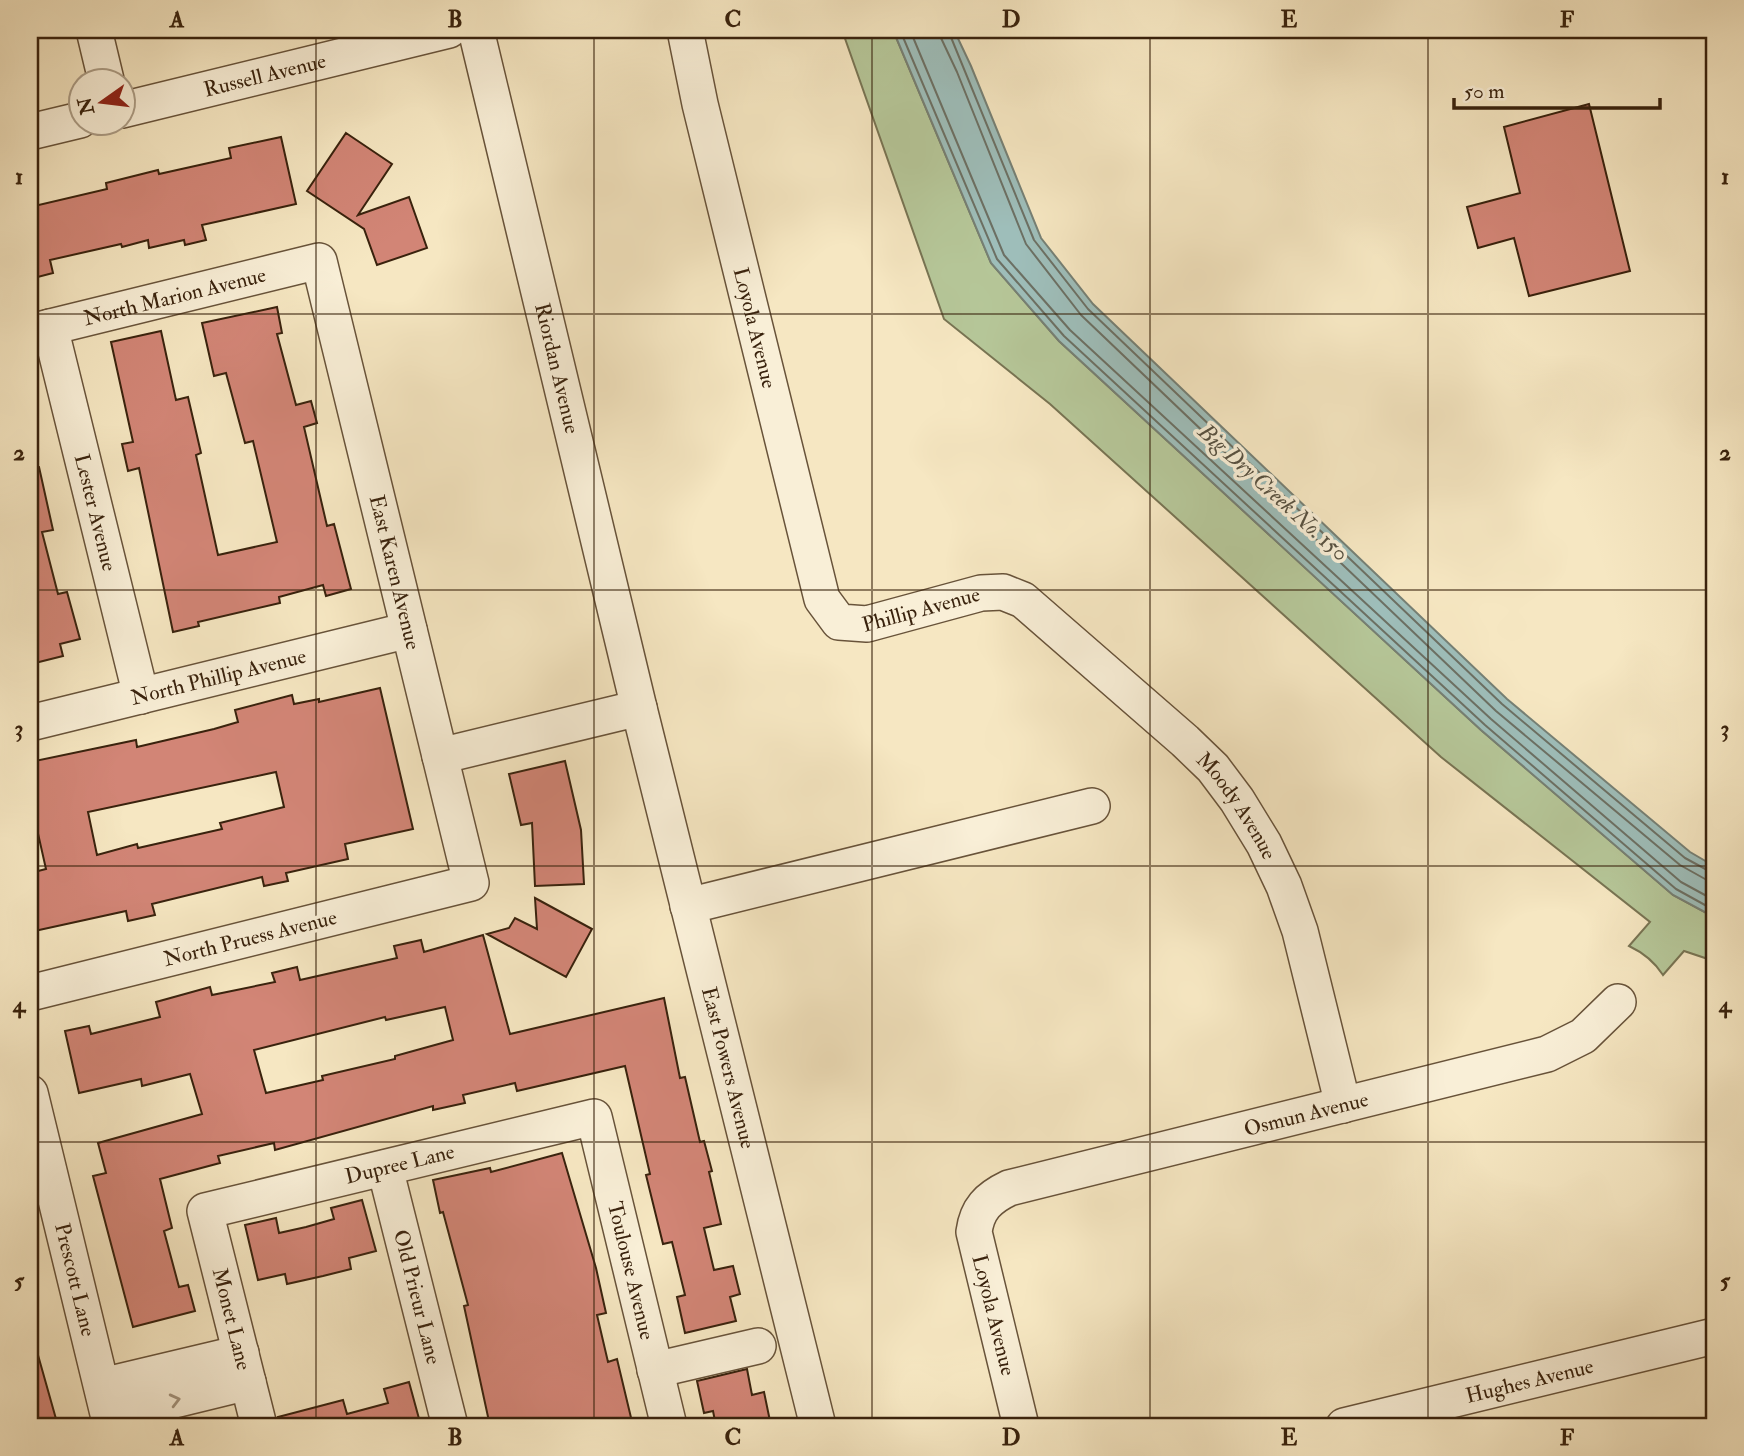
<svg xmlns="http://www.w3.org/2000/svg" width="1744" height="1456" viewBox="0 0 1744 1456" font-family="'IM FELL Double Pica',serif">
	<rect width="100%" height="100%" fill="#f6e7c2"/>
	<filter id="stains"><feTurbulence type="fractalNoise" baseFrequency=".00286" numOctaves="4"/><feColorMatrix values="0 0 0 0 .2 0 0 0 0 .09 0 0 0 0 .02 0 0 0 .5 -.17"/></filter>
	<radialGradient id="worn" r=".72"><stop offset=".6" stop-color="#630" stop-opacity="0"/><stop offset="1" stop-color="#630" stop-opacity=".3"/></radialGradient>
	<path fill="#b6c799" stroke="#787453" stroke-width="2" d="M842 30H893L991 263 1059 341 1481 730 1673 895 1714 917V961L1684 951 1663 975C1654 961 1644 953 1629 946L1650 922 1441 757 1050 404 944 319Z"/>
	<path fill="#9ebeba" stroke="#768075" stroke-width="2" d="M893 30H954L971 66 1041 238 1093 304 1507 699 1690 852 1714 866V917L1673 895 1481 730 1059 341 991 263Z"/>
	<g fill="none" stroke-linecap="round" stroke-linejoin="round">
		<path stroke="#6c7064" stroke-width="2" d="M900 30 997 259 1064 336 1485 725 1676 889 1714 910
			M910 30 1004 255 1070 330 1491 719 1681 882 1714 900
			M939 30 941 38 957 72 1026 244 1081 315 1496 711 1680 865 1705 879 1714 880
			M948 30 1034 240 1088 309 1502 704 1685 858 1709 871 1714 872"/>
	</g>
	<path fill="#d28576" stroke="#39220d" stroke-width="2" fill-rule="evenodd" d="M1589 104 1630 271 1529 296 1514 238 1478 248 1467 207 1520 193 1504 127Z
		M346 133 392 164 358 215 409 197 427 248 377 265 364 229 307 191Z
		M281 137 296 204 202 225 206 240 185 245 184 240 149 248 148 240 122 247 121 244 50 260 53 273 30 279V207L107 189 106 183 158 170 159 174 231 158 229 148Z
		M277 307 282 333 277 334 296 405 311 401 317 423 304 427 327 526 334 524 351 589 326 596 323 585 279 597 280 603 198 622 199 626 173 632 139 468 128 471 122 444 133 442 111 342 161 331 176 400 188 397 201 453 196 455 218 555 277 542 253 441 245 443 226 373 214 376 202 323Z
		M39 467 53 530 42 532 58 594 67 592 80 639 60 644 63 656 35 663 30 642V468Z
		M380 688 413 829 345 844 348 859 286 873 288 881 264 886 262 877 152 904 155 915 128 921 126 911 30 932V873L46 869 30 798V762L136 740 137 747 214 729 238 722 235 710 292 695 294 704 319 699V702ZM276 772 284 807 220 823 222 829 138 848 137 844 97 855 88 812Z
		M565 761 581 830 584 884 535 886 532 823 521 825 509 774Z
		M535 898 592 929 566 977 487 934 509 928 515 918 537 929Z
		M483 935 510 1034 664 998 680 1078 685 1077 700 1142 704 1141 712 1171 709 1172 721 1224 704 1228 714 1270 733 1266 740 1294 730 1297 736 1321 685 1333 677 1297 685 1295 672 1242 663 1244 646 1175 650 1174 625 1066 517 1091 515 1083 463 1095 465 1103 433 1110V1106L275 1150 274 1143 218 1156 220 1163 160 1179 172 1228 164 1231 179 1287 188 1285 195 1311 133 1327 93 1176 106 1173 98 1143 202 1114 190 1074 142 1086 141 1079 79 1093 65 1031 89 1026 91 1034 160 1017 156 1002 210 987 212 995 275 982 272 973 297 967 300 980 397 958 394 946 421 940 424 952ZM445 1007 453 1040 395 1056V1059L322 1076 323 1080 266 1093 254 1050 385 1017 386 1020Z
		M562 1153 596 1268 606 1313 597 1315 608 1362 617 1359 633 1426H490L464 1306 468 1305 443 1212 440 1213 433 1180 490 1168 491 1172Z
		M362 1200 376 1251 349 1258 351 1269 323 1276 287 1284 285 1274 258 1280 245 1225 276 1218 279 1233 306 1227 334 1219 331 1208Z
		M36 1348 58 1426H30V1349Z
		M747 1369 752 1395 764 1392 770 1421 748 1426H716L713 1411 704 1413 697 1381Z
		M409 1382 421 1426H279L278 1417 343 1400 347 1414 388 1403 384 1389Z"/>
	<g fill="none" stroke-linecap="round" stroke-linejoin="round">
		<defs>
			<g id="minor">
				<path d="M94 30 106 80"/>
				<path id="s1" d="M476 30 639 708 818 1426"/>
				<path id="s2" d="M685 30 700 104 822 599 839 622 867 624 981 593 1003 592 1023 600 1185 741 1213 768 1237 800 1264 844 1284 886 1300 931 1343 1105"/>
				<path id="s3" d="M122 110 449 30"/>
				<path d="M30 132 80 120"/>
				<path id="s4" d="M50 327 141 696"/>
				<path id="s5" d="M30 332 319 261 471 883 30 993"/>
				<path id="s6" d="M30 723 409 630"/>
				<path d="M440 756 639 708"/>
				<path d="M688 906 1092 806"/>
				<path id="s7" d="M30 1093 111 1426"/>
				<path id="s8" d="M385 1168 450 1426"/>
				<path d="M655 1370 758 1346"/>
				<path d="M102 1386 241 1353"/>
				<path d="M109 1416 248 1382"/>
				<path id="s9" d="M259 1426 205 1211 594 1117 669 1426"/>
				<path id="s10" d="M1021 1426 974 1232C977 1209 988 1198 1009 1188L1547 1054 1583 1036 1618 1002"/>
				<path id="s11" d="M1344 1426 1714 1336"/>
			</g>
		</defs>
		<use href="#minor" stroke="#68533a" stroke-width="38"/>
		<use href="#minor" stroke="#f9efd7" stroke-width="35"/>
	</g>
	<defs><path id="oneway-chevron" d="M-2-3.5L2.5 0L-2 3.5" fill="none" stroke-width="1.6" stroke-linecap="round" stroke-linejoin="round" transform="scale(1.75)"/></defs>
	<use stroke="#a3937c" href="#oneway-chevron" transform="translate(175 1400) rotate(-14)"/>
	<path fill="none" stroke="#39220d" stroke-width="2" stroke-opacity="0.55" d="M316 30V1426M594 30V1426M872 30V1426M1150 30V1426M1428 30V1426M30 314H1714M30 590H1714M30 866H1714M30 1142H1714"/>
	<g text-anchor="middle" stroke-width="7" stroke-linejoin="round" paint-order="stroke">
		<g font-size="21" fill="#39220d" stroke="#f9efd7">
			<text dy="7" stroke="none"><textPath href="#s3" startOffset="147">Russell Avenue</textPath></text>
			<text dy="7" stroke="none"><textPath href="#s5" startOffset="149">North Marion Avenue</textPath></text>
			<text dy="7" stroke="none"><textPath href="#s2" startOffset="306">Loyola Avenue</textPath></text>
			<text dy="7" stroke="none"><textPath href="#s1" startOffset="348">Riordan Avenue</textPath></text>
			<text dy="7" stroke="none"><textPath href="#s4" startOffset="191">Lester Avenue</textPath></text>
			<text dy="7" stroke="none"><textPath href="#s5" startOffset="618">East Karen Avenue</textPath></text>
			<text dy="7" stroke="none"><textPath href="#s2" startOffset="698">Phillip Avenue</textPath></text>
			<text dy="7" stroke="none"><textPath href="#s6" startOffset="194">North Phillip Avenue</textPath></text>
			<text dy="7" stroke="none"><textPath href="#s2" startOffset="1102">Moody Avenue</textPath></text>
			<text transform="translate(250 938) rotate(-14)" y="7">North Pruess Avenue</text>
			<text dy="7" stroke="none"><textPath href="#s1" startOffset="1068">East Powers Avenue</textPath></text>
			<text dy="7" stroke="none"><textPath href="#s10" startOffset="565">Osmun Avenue</textPath></text>
			<text dy="7" stroke="none"><textPath href="#s9" startOffset="422">Dupree Lane</textPath></text>
			<text dy="7" stroke="none"><textPath href="#s9" startOffset="780">Toulouse Avenue</textPath></text>
			<text dy="7" stroke="none"><textPath href="#s7" startOffset="192">Prescott Lane</textPath></text>
			<text dy="7" stroke="none"><textPath href="#s8" startOffset="133">Old Prieur Lane</textPath></text>
			<text transform="translate(994 1315) rotate(76)" y="7">Loyola Avenue</text>
			<text transform="translate(232 1319) rotate(76)" y="7">Monet Lane</text>
			<text dy="7" stroke="none"><textPath href="#s11" startOffset="191">Hughes Avenue</textPath></text>
		</g>
		<g font-size="23" font-style="italic" fill="#575141" stroke="#f9efd7">
			<text transform="translate(1274 492) rotate(42)" y="8">Big Dry Creek No. 150</text>
		</g>
	</g>
	<rect width="1744" height="1456" fill="none" stroke="#f6e7c2" stroke-width="77"/>
	<g transform="translate(102 102) rotate(256)"><circle r="33" fill="#f9efd7" stroke="#ac9d86" stroke-width="2"/>
	<path d="M0-5L12 26L0 18L-12 26Z" fill="#8f2418"/>
	<text y="-10" font-size="19" font-weight="bold" text-anchor="middle" fill="#39220d">N</text>
	</g>
	<path d="M1454 98v10h206v-10" fill="none" stroke="#39220d" stroke-width="3.5"/>
	<text x="1464" y="98" font-size="21" fill="#39220d" stroke="#f9efd7" stroke-width="5" paint-order="stroke">50 m</text>
	<rect x="38" y="38" width="1668" height="1380" fill="none" stroke="#39220d" stroke-width="2.5"/>
	<g font-size="23" text-anchor="middle" font-weight="bold" fill="#39220d">
		<text x="177" y="27">A</text>
		<text x="455" y="27">B</text>
		<text x="733" y="27">C</text>
		<text x="1011" y="27">D</text>
		<text x="1289" y="27">E</text>
		<text x="1567" y="27">F</text>
		<text x="19" y="184">1</text>
		<text x="1725" y="184">1</text>
		<text x="19" y="460">2</text>
		<text x="1725" y="460">2</text>
		<text x="19" y="736">3</text>
		<text x="1725" y="736">3</text>
		<text x="19" y="1012">4</text>
		<text x="1725" y="1012">4</text>
		<text x="19" y="1288">5</text>
		<text x="1725" y="1288">5</text>
		<text x="177" y="1445">A</text>
		<text x="455" y="1445">B</text>
		<text x="733" y="1445">C</text>
		<text x="1011" y="1445">D</text>
		<text x="1289" y="1445">E</text>
		<text x="1567" y="1445">F</text>
	</g>
	<rect width="100%" height="100%" filter="url(#stains)"/>
	<rect width="100%" height="100%" fill="url(#worn)"/>
</svg>
